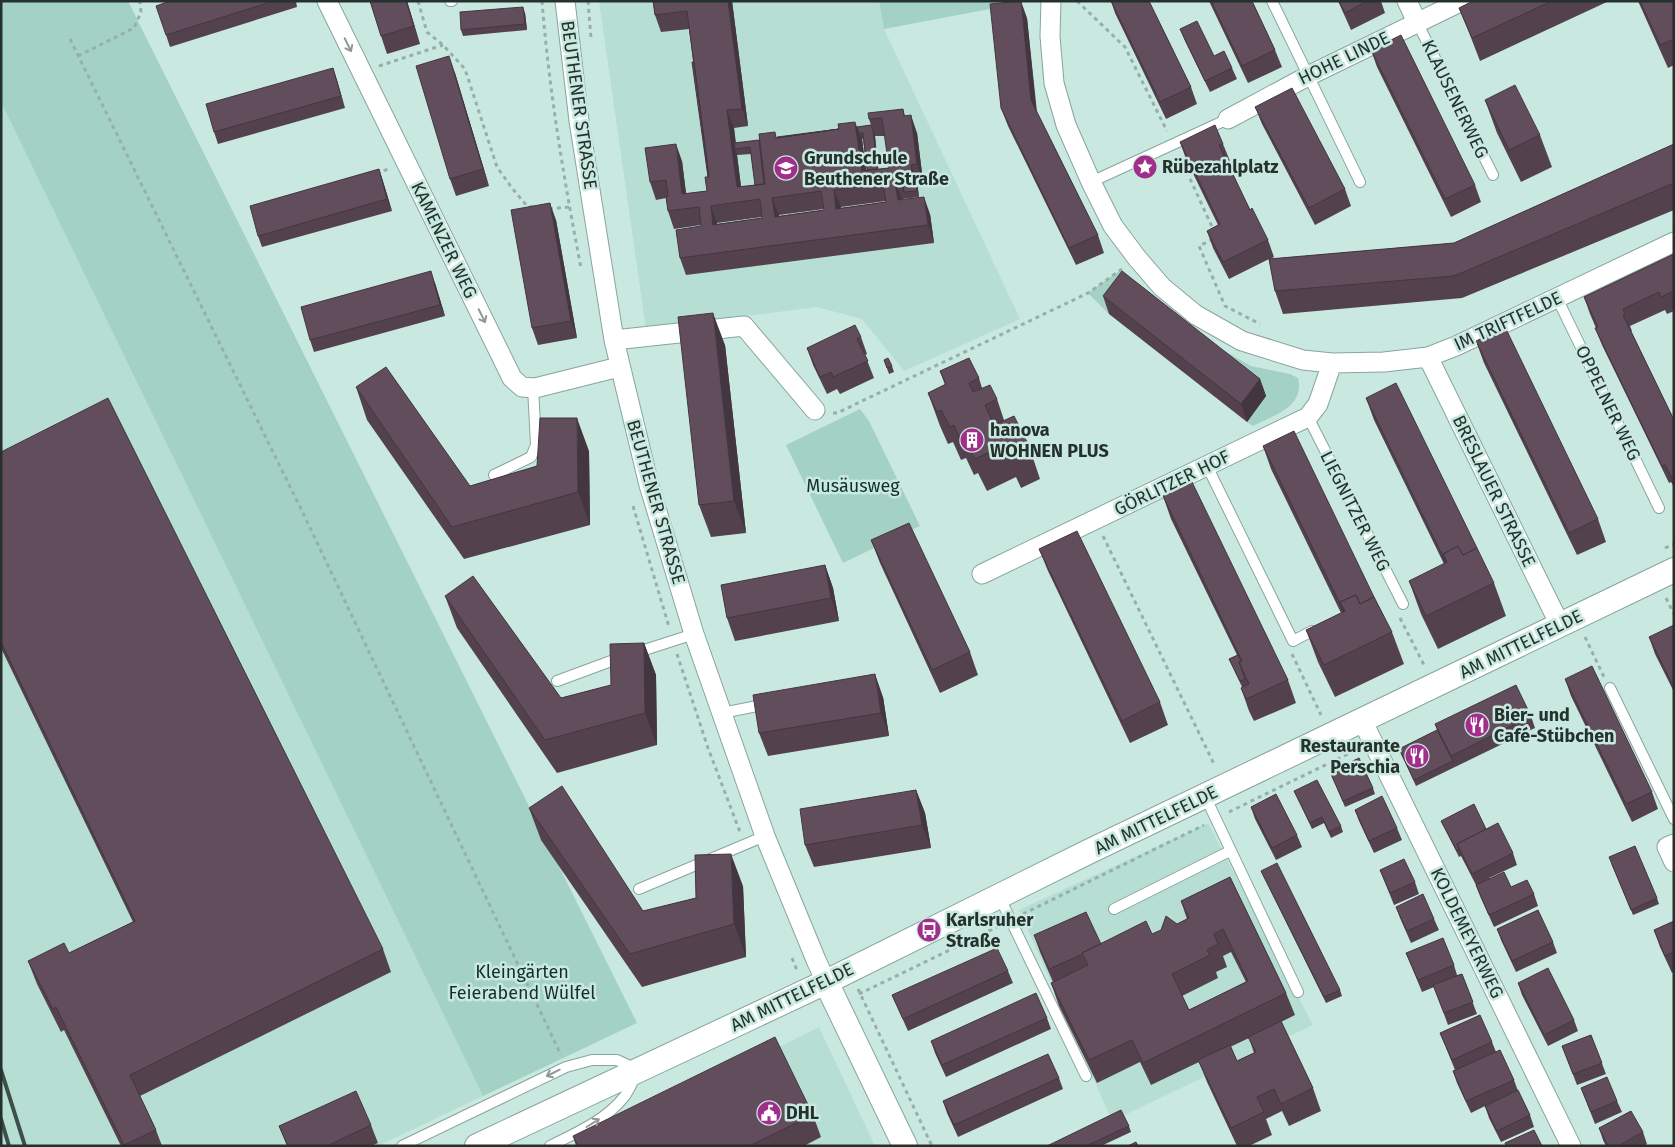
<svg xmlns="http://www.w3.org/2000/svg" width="1675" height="1147" viewBox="0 0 1675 1147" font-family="'Fira Sans',sans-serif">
	<rect width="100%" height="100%" fill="#c9e9e0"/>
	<path fill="#b6ded3" d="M599 1H879L884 29 1020 319 904 371 862 319 817 307 646 329Z
		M1 102 483 1096 378 1146H1Z
		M1208 823 1313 1025 1112 1121 1019 910Z
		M819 1027 875 1146H579Z"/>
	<path fill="#a3d2c5" d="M1 1H128L637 1023 483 1096 1 102Z
		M879 1H1007L995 8 884 29Z
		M1119 271 1123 272 1185 328 1251 366 1290 374 1298 378C1305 407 1274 415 1253 426L1247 422 1266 396 1128 289 1109 314 1088 293Z
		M860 409 869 421 920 526 843 563 786 445Z"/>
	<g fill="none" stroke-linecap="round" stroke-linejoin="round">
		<defs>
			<path id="service" d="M450 1H452
				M1272 1 1360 182
				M1417 22 1493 175
				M1091 182 1228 119
				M1557 298 1659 508
				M1308 417 1403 604
				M1207 466 1293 641 1312 631
				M494 475 531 457 536 445 533 387
				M635 653 694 634
				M557 681 622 657
				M1610 688 1674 819
				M722 713 767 704
				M1205 796 1298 992
				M639 889 765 836
				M999 896 1086 1076
				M1114 909 1230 851
				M402 1146 566 1067 592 1060H617L638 1070C634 1078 630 1090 624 1097 606 1120 576 1133 550 1146"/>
			<path id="minor" d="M327 1 512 378 522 387 535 388 619 367
				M565 1 579 121 614 340 649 485 694 634 765 836 816 960 826 982
				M1051 1 1050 36 1054 83 1066 125 1091 182 1113 226 1137 258 1162 287 1196 315 1242 341 1303 360 1332 363 1384 362 1428 357 1456 346 1674 242
				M1407 1 1417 22
				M1228 119 1308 76 1462 1
				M614 340 744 326 815 410
				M1428 357 1560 625
				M982 574 1308 417 1318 404 1332 363
				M1362 720 1571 1146
				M1674 844 1667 847 1674 862"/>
			<path id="tertiary" d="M826 982 905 1146
				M477 1146 826 982 1086 853 1674 570"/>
		</defs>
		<use href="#service" stroke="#87a59c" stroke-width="12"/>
		<use href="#minor" stroke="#87a59c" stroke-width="21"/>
		<use href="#tertiary" stroke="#87a59c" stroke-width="26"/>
		<path stroke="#96b0a9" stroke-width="3" stroke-dasharray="4 4" stroke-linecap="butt" d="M418 1 427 32 443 45 465 69 497 167 512 188 527 206 533 207
			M542 1C549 90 564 180 581 268
			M588 1 591 38
			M1077 1 1125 47 1167 131
			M70 39 302 511 561 1055
			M78 56 134 28 141 12 140 1
			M379 66 443 45
			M1180 157 1214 231
			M376 173 389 169
			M549 209 570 207
			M1213 239 1199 246 1225 306 1260 324
			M833 413H837L1088 293 1122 269
			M633 506 669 627
			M1103 536 1215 766
			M1665 548 1674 544
			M1666 598 1674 614
			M1400 618 1424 665
			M1585 637 1604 677
			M677 654 708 748 740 832
			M1292 654 1321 715
			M1229 812 1356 750
			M1023 914 1204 825
			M792 958 798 973
			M858 989 932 1146
			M859 994 997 927"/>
		<use href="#service" stroke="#fff" stroke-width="10"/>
		<use href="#minor" stroke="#fff" stroke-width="19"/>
		<use href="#tertiary" stroke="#fff" stroke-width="24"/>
		<path stroke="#3e4e49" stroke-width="4" d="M1 1070 25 1146
			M1 1119 9 1146"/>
	</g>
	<path fill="#53424e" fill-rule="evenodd" d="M170 1H296L297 7 170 47 166 35Z
		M370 1H407L420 44 387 54 381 36Z
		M653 1H732L748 126 734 128 736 143 871 125 869 119 903 109 905 116 917 133 923 181 917 182 919 197 902 199V200L930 214 934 243 686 275 680 258 701 226V225L674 229 668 211 666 198 656 200 650 182 682 161 686 194 707 191 708 177 689 29 661 32 655 15ZM875 136H885L889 168 878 169ZM862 139H863L867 170H866ZM751 154 755 185 741 187 737 155ZM886 201V202L841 208V207ZM824 209V210L779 216V215ZM762 217V218L717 224V223Z
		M1111 1H1149L1191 87 1197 104 1166 119 1115 13Z
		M1209 1H1252L1275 50 1282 67 1248 83Z
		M1338 1H1381L1385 13 1351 30Z
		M1473 1H1609L1480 61 1468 30 1459 8Z
		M1638 1H1674V65L1668 68Z
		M525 13 527 30 463 36 461 30Z
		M1027 18 1037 112 1098 235 1104 253 1076 265 1008 126 1001 108Z
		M1180 29 1214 56 1232 68 1237 79 1210 92 1185 41Z
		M1371 50 1475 185 1481 202 1451 217 1377 67Z
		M333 68 345 108 218 144 214 132Z
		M455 73 489 186 456 196 450 179Z
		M1485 100 1540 135 1552 167 1521 182 1497 133Z
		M1255 107 1345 189 1351 206 1315 225 1262 124Z
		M1180 142 1223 144 1230 161 1227 162 1250 210 1268 240 1274 257 1270 259 1454 243 1674 144V210L1462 298 1283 314 1275 291 1269 259 1229 279 1213 248 1207 231 1218 225 1186 159Z
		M379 169 392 211 262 247 258 236Z
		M556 220 577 338 538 345 532 328Z
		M1674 254V311L1667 314 1665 310 1630 326 1632 331H1631L1674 420V487L1671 482 1669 483 1602 345 1595 328H1596L1590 314 1584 297Z
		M435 283 445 316 314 352 310 340Z
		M1103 296 1260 379 1266 396 1247 422 1109 314Z
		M861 337 867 354 865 355 874 378 840 394 837 389 827 394 813 365 807 348Z
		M1476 341 1598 519 1606 542 1577 555 1484 363Z
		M725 345 746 533 711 537 699 505Z
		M884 360 892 366 894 372 889 374Z
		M940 371 979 378 982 388 997 399 1004 420 1029 446 1040 479 1021 488 1016 477 987 491 978 473 974 475 966 458 961 460 953 442 948 444 940 426 928 393 945 385Z
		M356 387 470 486 589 451 590 525 464 559 367 420Z
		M1366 398 1494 583 1506 616 1438 649 1421 614 1409 581 1444 564 1374 420Z
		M1263 446 1374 597 1392 632 1404 664 1335 697 1318 662 1306 630 1341 613 1271 469Z
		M1 452 383 949 391 972 140 1096 156 1130 162 1146H121L64 1030 61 1032 37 984 28 961 69 953 133 922 1 648Z
		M1163 496 1288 680 1296 703 1254 721 1249 711 1241 688 1242 687 1229 659 1237 655 1171 519Z
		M871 540 970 652 978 675 940 693 880 563Z
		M1039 549 1160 702 1168 725 1130 743 1048 571Z
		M825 565 833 588 839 621 735 641 727 618Z
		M445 596 561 698 611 685 644 643 656 675 657 745 557 773 457 628Z
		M1674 625V692L1655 654 1649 637Z
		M1565 679 1652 792 1658 809 1632 822 1571 696Z
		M883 697 889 736 768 756 759 733Z
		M1531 716 1535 728 1416 786 1399 749 1437 730 1435 724Z
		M1330 772 1373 788 1375 794 1345 807Z
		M916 790 925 813 931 848 814 867 805 845Z
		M1294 791 1341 826 1343 832 1331 838 1324 823 1312 829Z
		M1251 807 1297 835 1302 847 1276 860 1255 819Z
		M529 808 643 911 696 898 743 886 746 957 642 987 541 840Z
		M1355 810 1397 828 1402 840 1374 853 1359 821Z
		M1441 821 1486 829 1513 853 1517 865 1489 878 1511 887 1534 894 1538 906 1494 927 1480 896 1476 885 1461 856 1459 857Z
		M1611 863 1657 898 1659 904 1633 915Z
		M1380 870 1415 882 1419 894 1394 905Z
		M1261 871 1340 990 1342 996 1326 1003 1264 877Z
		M1230 877 1286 993 1295 1015 1281 1022 1313 1088 1321 1111 1289 1126 1282 1111 1266 1119 1272 1135 1249 1146H1237L1207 1082 1199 1062 1151 1085 1140 1062 1097 1083 1059 1006 1051 983 1053 982 1040 952 1034 935 1101 944 1152 934 1177 924 1187 919 1181 901ZM1231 952 1246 982 1189 1010 1182 996 1218 978 1216 972 1227 967 1223 956ZM1249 1038 1254 1053 1237 1061 1230 1047Z
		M1396 907 1434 919 1439 930 1411 943 1400 918Z
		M1674 921V972L1672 973 1660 947 1654 930Z
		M1497 929 1553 942 1557 953 1516 972 1501 940Z
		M1406 953 1454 965 1457 975 1462 974 1477 1014 1448 1025 1434 987 1422 992Z
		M1008 971 1013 983 908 1031 892 995Z
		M1518 983 1574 1020 1578 1031 1548 1046 1522 995Z
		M1047 1018 1051 1029 946 1077 935 1053 931 1041Z
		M1440 1033 1492 1042 1496 1052 1514 1080 1518 1091 1530 1115 1534 1127 1501 1142 1489 1118 1485 1106 1471 1113 1457 1083 1453 1071 1455 1070Z
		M1591 1035 1606 1074 1577 1085 1562 1046Z
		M1059 1078 1063 1089 958 1137 947 1113 943 1101Z
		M1581 1088 1617 1101 1622 1112 1595 1124Z
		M813 1115 821 1137 804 1146H576L573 1136Z
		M371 1125 378 1143 371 1146H287L279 1126Z
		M1129 1126 1131 1132 1101 1146H1047Z
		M1599 1128 1643 1132 1647 1144 1644 1146H1606L1603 1140Z"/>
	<path fill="#443640" d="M406 1H407L420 44 414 26Z
		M728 1H732L748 126 742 109Z
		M1021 1 1027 18 1037 118 1031 100Z
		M523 7 525 13 527 30 525 24Z
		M449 56 455 73 489 186 483 169Z
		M333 68 337 80 345 108 341 96Z
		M727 110 734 128 736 149H735L737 155 743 202 737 187Z
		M911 115 917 133 923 181 917 164Z
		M855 122 862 139 868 185 862 171Z
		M873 130 875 136 880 184 878 181Z
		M676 144 682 161 688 209 682 194Z
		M911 165 917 182 919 197 917 191 916 183 912 171Z
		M379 169 383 181 392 211 387 199Z
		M899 173 906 190 904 192 900 181Z
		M895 182 902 199 904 218 898 200Z
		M834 190 841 207 843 226 836 209Z
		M924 197 930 214 934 243 928 225Z
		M772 198 779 215 781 234 775 217Z
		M550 203 556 220 577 338 571 321Z
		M711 206 717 223 720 242 713 225Z
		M431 271 435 283 445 316 440 305Z
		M713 313 725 345 746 533 734 501Z
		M1260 379 1266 396 1247 422 1241 404Z
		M577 418 589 451 590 525 578 492Z
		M825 565 833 588 839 621 831 598Z
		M644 643 656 675 657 745 645 713Z
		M875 674 883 697 889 736 881 713Z
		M916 790 925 813 931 848 922 825Z
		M731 854 743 886 746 957 734 924Z"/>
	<path fill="#614d5b" stroke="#443640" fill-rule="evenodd" d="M170 1H274L166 35 156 6Z
		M370 1H406L414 26 381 36Z
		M653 1H728L742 109 727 110 737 187 765 184 759 134 775 132 776 138 839 129 838 124 855 122 862 171 889 168 882 118 869 119 868 113 903 109 904 116 911 115 917 164 911 165 912 171 899 173 900 181 895 182 898 200 924 197 928 225 680 258 676 230 701 226 699 207 668 211 666 197 668 196 666 180 650 182 645 148 676 144 682 194 707 191 705 177H709L687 11 655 15ZM883 183 886 202 836 209 834 190ZM821 191 824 210 775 217 772 198ZM760 199 762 218 713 225 711 206Z
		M1021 1 1031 100 1098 235 1069 248 1001 108 990 4Z
		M1111 1H1149L1191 87 1160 102Z
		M1211 1H1252L1275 50 1242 66Z
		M1339 1H1367L1345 13Z
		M1473 1H1552L1472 38 1459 8Z
		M1640 1H1674V39L1660 45Z
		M523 7 525 24 461 30 460 12Z
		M1197 21 1214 56 1224 51 1232 68 1205 81 1180 29Z
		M1401 35 1475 185 1445 199 1371 50Z
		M449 56 483 169 450 179 416 66Z
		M692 62H694L709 177H708Z
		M333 68 341 96 214 132 206 104Z
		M1515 85 1540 135 1509 150 1485 100Z
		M1292 88 1345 189 1309 208 1255 107Z
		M871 125 873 130 877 169 867 170 863 133H859L857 127Z
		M1215 125 1223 144 1219 145 1250 210 1252 208 1268 240 1223 262 1207 231 1220 224 1180 142Z
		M839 129 777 138V137Z
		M759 140 764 184 755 185 750 147 735 149 734 143Z
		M1674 144V183L1454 276 1275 291 1269 259 1454 243Z
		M379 169 387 199 258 236 250 206Z
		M916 183 917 191 904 192 903 185Z
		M550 203 571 321 532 328 511 210Z
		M1674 254V291L1661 297 1659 292 1623 309 1625 314 1623 315 1674 420V482L1665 465 1662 466 1639 419 1595 328 1598 327 1584 297Z
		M431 271 440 305 310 340 301 307Z
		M1122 271 1260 379 1241 404 1103 296Z
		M713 313 734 501 699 505 678 317Z
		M855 325 861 337 857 339 868 361 833 377 831 372 820 377 807 348Z
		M1505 327 1598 519 1569 533 1476 341Z
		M888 358 892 366 887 368 884 360Z
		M969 358 979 378 969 383 973 392 990 385 997 399 985 405 994 425 1014 416 1029 446 1009 455 1004 445 975 459 966 441 962 443 954 425 950 427 941 410 937 412 928 393 946 384 940 371Z
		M386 367 470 486 537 466 540 418H577L578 492 452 527 356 387Z
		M1396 383 1477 548 1463 555 1458 546 1443 554 1446 563 1366 398Z
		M108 398 383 949 130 1075 156 1130 124 1145 56 1007 53 1009 28 961 64 943 69 953 135 921 1 642V452Z
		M1294 431 1374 597 1360 604 1356 595 1340 602 1344 612 1263 446Z
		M1192 482 1288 680 1246 699 1241 688 1249 684 1239 662 1242 661 1163 496Z
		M909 523 970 652 932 670 871 540Z
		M1077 531 1160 702 1122 721 1039 549Z
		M1458 546 1463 555 1477 548 1494 583 1426 616 1409 581 1447 562 1443 554Z
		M825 565 831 598 727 618 721 585Z
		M473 576 561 698 611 685 610 644 644 643 645 713 545 740 445 596Z
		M1356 595 1360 604 1374 597 1392 632 1324 665 1306 630 1345 611 1340 602Z
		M1674 625V688L1649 637Z
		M1238 655 1241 661 1239 662 1245 679 1240 681 1229 659Z
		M1592 666 1652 792 1626 804 1565 679Z
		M875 674 881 713 759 733 753 695Z
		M1516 685 1531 716 1451 756 1435 724Z
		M1437 730 1453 761 1414 780 1399 749Z
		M1359 758 1373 788 1343 801 1330 772Z
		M1317 780 1341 826 1329 832 1322 817 1310 823 1294 791Z
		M562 786 643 911 696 898 695 855 731 854 734 924 630 954 529 808Z
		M916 790 922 825 805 845 800 809Z
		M1276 794 1297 835 1272 848 1251 807Z
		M1382 796 1397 828 1369 841 1355 810Z
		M1474 804 1486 829 1457 844 1459 850 1457 851 1441 821Z
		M1498 823 1513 853 1472 874 1457 844Z
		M1635 846 1657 898 1631 910 1609 857Z
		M1404 859 1415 882 1390 893 1380 870Z
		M1277 863 1340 990 1324 997 1261 871Z
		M1504 872 1511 887 1527 880 1534 894 1489 915 1476 885Z
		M1230 877 1286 993 1143 1063 1132 1040 1089 1060 1051 983 1088 965 1082 953 1146 921 1152 934 1161 930 1166 916 1177 924 1189 918 1181 901ZM1223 929 1248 981 1189 1010 1172 974 1210 955 1207 950 1218 944 1214 934Z
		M1423 894 1434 919 1407 931 1396 907Z
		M1538 910 1553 942 1512 961 1497 929Z
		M1086 912 1101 944 1082 953 1083 954 1049 969 1034 935Z
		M1674 921V952L1665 956 1654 930Z
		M1443 938 1454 965 1418 980 1406 953Z
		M997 948 1008 971 903 1019 892 995Z
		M1548 968 1574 1020 1544 1035 1518 983Z
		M1462 974 1473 1002 1444 1013 1433 985Z
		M1036 993 1047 1018 942 1065 931 1041Z
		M1480 1015 1492 1042 1452 1060 1440 1033Z
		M1281 1021 1313 1088 1281 1104 1274 1089 1257 1097 1264 1112 1231 1128 1198 1060 1230 1045 1237 1061 1256 1052 1248 1037Z
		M1591 1035 1602 1063 1573 1074 1562 1046Z
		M775 1037 813 1115 749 1146H578L573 1136Z
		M1500 1050 1514 1080 1466 1101 1453 1071Z
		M1048 1054 1059 1078 954 1125 943 1101Z
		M1607 1077 1617 1101 1591 1112 1581 1088Z
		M1518 1090 1530 1115 1497 1131 1485 1106Z
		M356 1091 371 1125 327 1146H288L279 1126Z
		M1121 1110 1129 1126 1086 1146H1047Z
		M1631 1111 1643 1132 1618 1146H1608L1599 1128Z
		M1534 1130 1542 1146H1506L1505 1143Z
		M1136 1142 1138 1146H1128Z"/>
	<defs><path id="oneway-shaft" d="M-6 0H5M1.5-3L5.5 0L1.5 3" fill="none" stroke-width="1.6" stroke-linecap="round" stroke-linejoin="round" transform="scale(1.25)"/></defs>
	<g stroke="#929896">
		<use href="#oneway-shaft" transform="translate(348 45) rotate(64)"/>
		<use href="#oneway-shaft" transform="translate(482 316) rotate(64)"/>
		<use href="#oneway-shaft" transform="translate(553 1073) rotate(154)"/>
		<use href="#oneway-shaft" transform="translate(593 1123) rotate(-32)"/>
	</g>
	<defs>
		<symbol id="sight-disc" viewBox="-11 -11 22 22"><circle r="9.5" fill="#a12e8a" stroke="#c9e9e0"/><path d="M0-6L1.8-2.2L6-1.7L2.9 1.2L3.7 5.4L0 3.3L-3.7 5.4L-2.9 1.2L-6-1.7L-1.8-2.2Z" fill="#fff"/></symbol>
		<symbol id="school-disc" viewBox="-11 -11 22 22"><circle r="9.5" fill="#a12e8a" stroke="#c9e9e0"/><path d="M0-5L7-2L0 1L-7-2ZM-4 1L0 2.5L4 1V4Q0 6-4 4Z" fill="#fff"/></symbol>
		<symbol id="building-disc" viewBox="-11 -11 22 22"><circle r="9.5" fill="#a12e8a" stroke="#c9e9e0"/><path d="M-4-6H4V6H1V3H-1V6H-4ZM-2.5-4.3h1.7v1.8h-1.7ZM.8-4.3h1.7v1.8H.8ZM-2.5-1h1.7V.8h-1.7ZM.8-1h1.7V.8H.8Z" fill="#fff"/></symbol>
		<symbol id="restaurant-disc" viewBox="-11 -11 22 22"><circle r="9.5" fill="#a12e8a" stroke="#c9e9e0"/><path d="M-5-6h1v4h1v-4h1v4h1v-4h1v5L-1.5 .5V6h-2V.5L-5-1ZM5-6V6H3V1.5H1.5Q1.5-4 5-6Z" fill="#fff"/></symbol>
		<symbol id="bus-disc" viewBox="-11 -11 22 22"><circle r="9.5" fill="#a12e8a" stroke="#c9e9e0"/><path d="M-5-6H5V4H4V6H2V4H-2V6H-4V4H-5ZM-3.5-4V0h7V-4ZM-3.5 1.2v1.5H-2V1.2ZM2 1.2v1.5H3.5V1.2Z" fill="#fff"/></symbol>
		<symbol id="civic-disc" viewBox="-11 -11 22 22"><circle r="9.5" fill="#a12e8a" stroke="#c9e9e0"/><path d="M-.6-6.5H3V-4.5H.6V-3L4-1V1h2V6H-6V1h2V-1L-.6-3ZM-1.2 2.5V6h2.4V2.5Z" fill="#fff"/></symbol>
	</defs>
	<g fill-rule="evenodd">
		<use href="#sight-disc" x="1131" y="153" width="28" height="28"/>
		<use href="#school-disc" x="772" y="154" width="28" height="28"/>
		<use href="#building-disc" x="958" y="426" width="28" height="28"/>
		<use href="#restaurant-disc" x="1463" y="711" width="28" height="28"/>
		<use href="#restaurant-disc" x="1403" y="742" width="28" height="28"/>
		<use href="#bus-disc" x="915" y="916" width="28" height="28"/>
		<use href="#civic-disc" x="755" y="1099" width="28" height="28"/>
	</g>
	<g text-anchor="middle" stroke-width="5" stroke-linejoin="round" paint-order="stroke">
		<g font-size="18" fill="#24312d" stroke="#c9e9e0">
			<text transform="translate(1344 58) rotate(-26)" y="6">HOHE LINDE</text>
			<text transform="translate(1455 99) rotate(64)" y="6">KLAUSENERWEG</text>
			<text transform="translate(579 105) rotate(82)" y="6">BEUTHENER STRASSE</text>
			<text transform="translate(444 240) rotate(64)" y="6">KAMENZER WEG</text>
			<text transform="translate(1508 321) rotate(-25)" y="6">IM TRIFTFELDE</text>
			<text transform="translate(1608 403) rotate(64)" y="6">OPPELNER WEG</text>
			<text transform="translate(1172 483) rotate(-26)" y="6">GÖRLITZER HOF</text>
			<text transform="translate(1494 491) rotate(64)" y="6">BRESLAUER STRASSE</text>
			<text transform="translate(656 502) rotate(74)" y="6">BEUTHENER STRASSE</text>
			<text transform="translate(1355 511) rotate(63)" y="6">LIEGNITZER WEG</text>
			<text transform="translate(1521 644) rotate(-26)" y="6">AM MITTELFELDE</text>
			<text transform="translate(1156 820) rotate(-26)" y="6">AM MITTELFELDE</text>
			<text transform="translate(1467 933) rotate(64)" y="6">KOLDEMEYERWEG</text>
			<text transform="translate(792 997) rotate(-26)" y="6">AM MITTELFELDE</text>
		</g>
		<g font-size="18" font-weight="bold" fill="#24312d" stroke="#c9e9e0" text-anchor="start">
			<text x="804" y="164">Grundschule<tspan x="804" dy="21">Beuthener Straße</tspan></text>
			<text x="1162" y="173">Rübezahlplatz</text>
			<text x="990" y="436">hanova<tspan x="990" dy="21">WOHNEN PLUS</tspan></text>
			<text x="1494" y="721">Bier- und<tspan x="1494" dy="21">Café-Stübchen</tspan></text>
			<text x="1400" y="752" text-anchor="end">Restaurante<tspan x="1400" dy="21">Perschia</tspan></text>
			<text x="946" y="926">Karlsruher<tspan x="946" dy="21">Straße</tspan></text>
			<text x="786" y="1119">DHL</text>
		</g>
		<g font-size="18" fill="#103029" stroke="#c9e9e0">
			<text x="853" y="492">Musäusweg</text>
			<text x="522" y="978">Kleingärten<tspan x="522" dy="21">Feierabend Wülfel</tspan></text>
		</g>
	</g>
	<rect width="1675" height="1147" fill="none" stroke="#24312d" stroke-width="5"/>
</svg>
